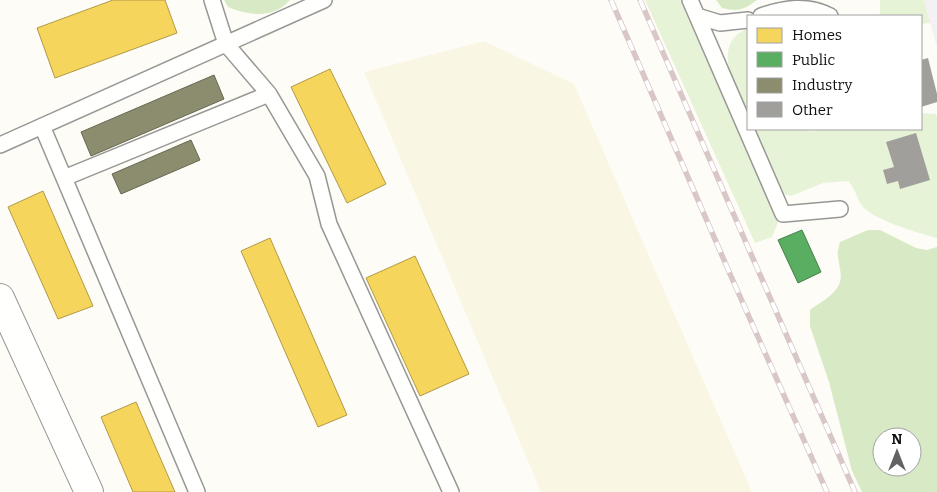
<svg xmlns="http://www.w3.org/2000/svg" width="937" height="492" viewBox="0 0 937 492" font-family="Bitter,serif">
	<rect width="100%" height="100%" fill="#fdfcf7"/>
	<path fill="#f5f0f3" d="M924 0H937V47L930 23Z"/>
	<path fill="#f9f7e4" d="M484 41 574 84 752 492H541L364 72Z"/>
	<path fill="#e7f3d7" d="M645 0H680L778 222 772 237 755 243Z
		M880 0H924L930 23 921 24V16H878L880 14Z
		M748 28V114C736 86 709 45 748 28Z
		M921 113 936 114 937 118V238C921 234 875 220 864 208 857 201 856 189 848 181L823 183 791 196 783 194 755 129H804C809 133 817 131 823 129H921Z"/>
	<path fill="#d8eac5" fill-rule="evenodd" d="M224 0H290C273 19 250 16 228 7Z
		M716 0H757C743 10 739 12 722 8Z
		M868 230H880L916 248 927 250 937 247V492H862L852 471 829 382 810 326V310C825 299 845 291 840 269 838 254 836 257 840 242ZM882 437H912V467H882Z"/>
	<path fill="#f6d55c" stroke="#b19a46" d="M113 0H165L177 33 55 78 37 28Z
		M330 69 386 184 347 203 291 87Z
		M43 191 93 306 58 319 8 207Z
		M270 238 347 415 318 427 241 251Z
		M415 256 469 374 420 396 366 278Z
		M136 402 175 492H133L101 417Z"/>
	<path fill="#5aae61" stroke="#447f49" d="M802 230 821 272 798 283 778 240Z"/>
	<path fill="#8c8c6e" stroke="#676752" d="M214 75 224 99 91 156 81 132Z
		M191 140 200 160 121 194 112 174Z"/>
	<path fill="#a19f9c" d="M928 58 937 94V102L921 107V60Z
		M916 133 930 180 900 189 898 181 887 184 883 170 894 167 886 142Z"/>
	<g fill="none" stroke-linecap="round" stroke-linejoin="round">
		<defs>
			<path id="service" d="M212 0 226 44 269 94 317 176 329 224 451 492
				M690 0 783 214 840 209
				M697 16 720 23 748 20
				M761 16C784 8 807 4 830 16
				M42 126 197 492
				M0 145 324 0
				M64 178 269 94"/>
			<path id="tertiary" d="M0 298 89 492"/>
		</defs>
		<use href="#service" stroke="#979795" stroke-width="18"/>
		<use href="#tertiary" stroke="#979795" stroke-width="30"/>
		<use href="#service" stroke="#fffffe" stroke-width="15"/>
		<use href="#tertiary" stroke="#fffffe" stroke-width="28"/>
		<defs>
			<path id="rail" d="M611 0 734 283 827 492
				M640 0 855 492"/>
		</defs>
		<use href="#rail" stroke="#d9c6c7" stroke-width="5.5"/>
		<use href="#rail" stroke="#fff" stroke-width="4" stroke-dasharray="11" stroke-linecap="butt"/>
	</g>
	<rect x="747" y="15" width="175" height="115" fill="#ffffff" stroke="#a0a0a0"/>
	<rect x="757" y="28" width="25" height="15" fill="#f6d55c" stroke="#a0a0a0"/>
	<text x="792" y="40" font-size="15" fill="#111111">Homes</text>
	<rect x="757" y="52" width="25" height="15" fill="#5aae61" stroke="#a0a0a0"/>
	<text x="792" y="65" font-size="15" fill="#111111">Public</text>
	<rect x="757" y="78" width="25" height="15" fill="#8c8c6e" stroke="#a0a0a0"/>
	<text x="792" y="90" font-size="15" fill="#111111">Industry</text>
	<rect x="757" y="102" width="25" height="15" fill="#a19f9c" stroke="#a0a0a0"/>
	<text x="792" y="115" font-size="15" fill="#111111">Other</text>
	<g transform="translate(897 452)"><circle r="24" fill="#ffffff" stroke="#a0a0a0"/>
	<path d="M0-4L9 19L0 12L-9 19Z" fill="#646362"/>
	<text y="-8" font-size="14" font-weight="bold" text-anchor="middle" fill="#111111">N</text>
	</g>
</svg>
